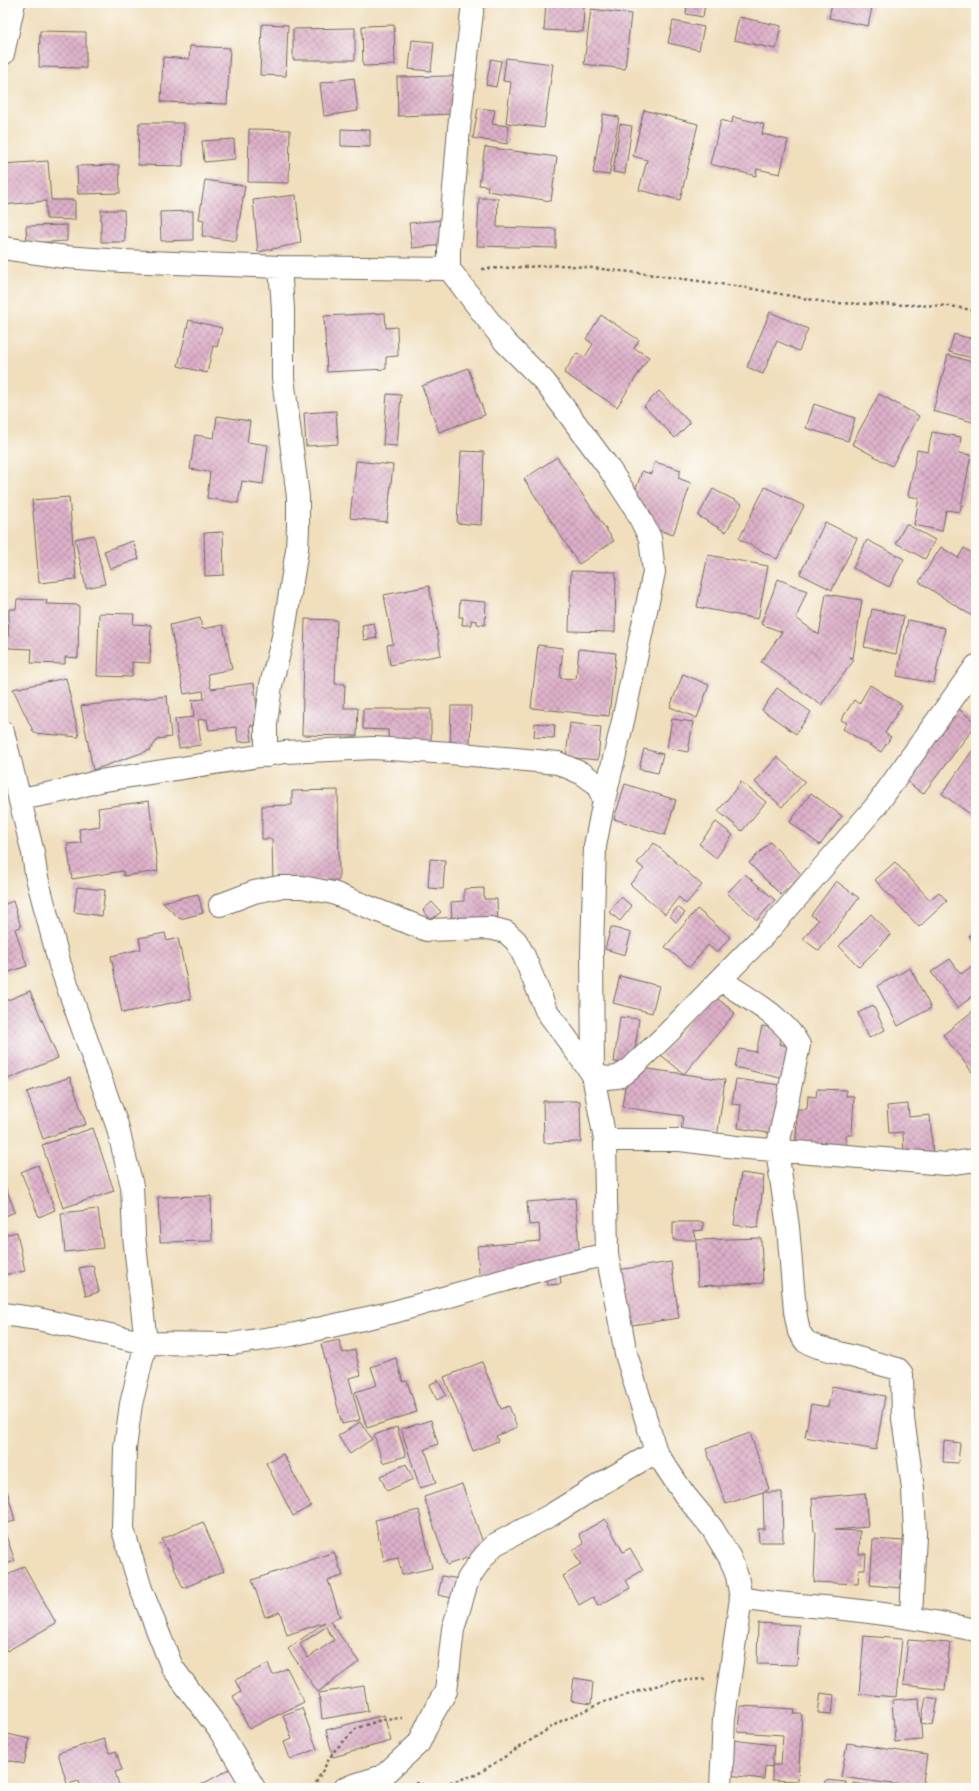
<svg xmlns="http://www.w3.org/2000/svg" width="979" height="1791" viewBox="0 0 979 1791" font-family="'IM FELL Great Primer',serif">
	<defs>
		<pattern id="building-cross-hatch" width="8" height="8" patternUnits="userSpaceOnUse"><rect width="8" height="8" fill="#ddb0c9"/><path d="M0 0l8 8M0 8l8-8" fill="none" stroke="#b38fa3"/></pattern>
	</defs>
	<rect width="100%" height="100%" fill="#fdfcf7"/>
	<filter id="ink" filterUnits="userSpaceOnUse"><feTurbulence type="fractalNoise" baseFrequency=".025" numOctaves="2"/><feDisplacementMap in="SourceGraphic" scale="8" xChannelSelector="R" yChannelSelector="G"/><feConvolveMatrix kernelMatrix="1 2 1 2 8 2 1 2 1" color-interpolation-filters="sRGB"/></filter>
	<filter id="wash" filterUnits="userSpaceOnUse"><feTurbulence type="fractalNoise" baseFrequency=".012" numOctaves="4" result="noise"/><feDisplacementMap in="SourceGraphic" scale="16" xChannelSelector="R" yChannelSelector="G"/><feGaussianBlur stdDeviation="0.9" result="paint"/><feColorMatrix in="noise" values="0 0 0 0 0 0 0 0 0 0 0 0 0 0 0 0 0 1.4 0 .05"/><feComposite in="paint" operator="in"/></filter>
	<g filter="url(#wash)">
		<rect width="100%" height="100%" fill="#f0debc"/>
		<g id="blocks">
			<path fill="url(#building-cross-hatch)" fill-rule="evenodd" d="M546 3H584L583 32 544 30Z
				M687 3H705L703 17 686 14Z
				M832 3H873L868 26 829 18Z
				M591 9 631 14 625 69 584 64Z
				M739 17 781 26 776 49 734 40Z
				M673 21 704 27 699 50 668 43Z
				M262 24 288 25 286 76 260 75Z
				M394 25 395 65 363 66 362 26Z
				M355 28V60H293V29Z
				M40 31 86 32V68L39 67Z
				M412 40 434 42 431 71 409 69Z
				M190 46 230 48 227 104 161 102 163 57 189 59Z
				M506 58 553 64 544 128 506 123 511 82 503 81Z
				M491 59 501 61 496 87 486 85Z
				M453 76 454 114 398 116 397 77Z
				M354 78 358 111 324 116 320 83Z
				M478 108 495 110 492 124 509 126 507 144 473 138Z
				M644 110 698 124 680 200 639 190 647 160 633 156Z
				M603 114 619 117 609 175 593 173Z
				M733 117 764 124 762 134 788 140 780 174 757 169 756 176 710 164 721 120 732 123Z
				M139 123H184L183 166 138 165Z
				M620 124 632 126 625 174 613 172Z
				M249 129 290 130 289 183 248 182Z
				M341 129 370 130V147L341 146Z
				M234 139 235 159 204 162 202 141Z
				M485 147 557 157 551 201 487 191 488 186 479 185Z
				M48 161 51 200H75V220L46 219V201L3 205V164Z
				M119 165 120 193 78 194 77 166Z
				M205 180 245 186 236 241 202 236 204 220 199 219Z
				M296 195 301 243 258 252 253 200Z
				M479 198H498L497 227 556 229V248L477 246Z
				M101 210H124L125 242H101Z
				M193 211V240L161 241 160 212Z
				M442 220 445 245 412 248 409 223Z
				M67 225V241L27 243 26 226Z
				M770 312 808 329 799 351 777 341 763 374 747 367Z
				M385 313 386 328 397 327 398 356 386 357V369L327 372 324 316Z
				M601 315 639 340 634 348 649 357 617 407 564 373 577 353 585 357 593 344 586 339Z
				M189 320 222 328 217 347 213 346 207 373 178 366Z
				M954 334 976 340V359L949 352Z
				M948 355 976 363V423L933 411Z
				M468 368 485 415 439 432 422 386Z
				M659 391 690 423 675 438 644 406Z
				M387 394 401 395 397 446 383 445Z
				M879 394 919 416 892 466 852 444Z
				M814 404 855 418 848 441 806 428Z
				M336 411 338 444 306 446 304 413Z
				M217 416 250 421 247 442 268 445 263 484 242 481 238 503 207 498 210 472 190 469 195 435 214 438Z
				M932 432 961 437 959 453 971 455 960 512 946 510 942 531 914 525 919 498 908 496 917 450 928 452Z
				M461 451 484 452 481 525 457 523Z
				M557 457 614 541 579 564 524 479Z
				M356 461 393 465 387 522 350 518Z
				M655 462 681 470 678 478 691 483 673 535 632 521 634 495 642 471 651 474Z
				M765 487 804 506 777 559 739 539Z
				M713 489 742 504 726 532 698 516Z
				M69 497 76 579 39 583 32 500Z
				M825 522 857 538 832 590 800 574Z
				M906 524 935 540 925 559 896 543Z
				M223 532 224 575 205 576 204 533Z
				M94 535 105 584 86 588 75 539Z
				M867 540 904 559 889 587 853 568Z
				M133 541 139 559 110 569 104 551Z
				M941 547 958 558 964 548 976 556V562L973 567 976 569V610L972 616 919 582Z
				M708 555 768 566 758 619 697 607Z
				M571 571 616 572 615 632 569 631Z
				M778 579 807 591 796 618 819 635 826 594 862 600 853 658 850 657 854 660 821 705 761 662 782 632 761 624Z
				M429 586 441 655 390 665 387 645 393 644 384 595Z
				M17 599 47 600 46 604 79 605 78 658 65 657V664L31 663 32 649 8 648 9 609H16Z
				M460 600 486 602 485 625 477 624V621L471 620V625H462L463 617H459Z
				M872 609 904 616 896 654 864 647Z
				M99 613 134 614 133 624 151 625 150 663 132 662V677L97 676Z
				M200 618 202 629 223 625 232 669 208 674 211 689 254 683 259 725 250 726 252 741 238 742 236 727 209 730 207 719 198 720 201 745 179 748 175 719 194 717 192 700 204 699 203 691 184 694 170 625Z
				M305 619 337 620 335 684H345L344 708H358L357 736 302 735Z
				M908 620 945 628 934 683 897 676Z
				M374 623 377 638 364 640 362 625Z
				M538 645 563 648 560 678 576 679 579 649 616 653 609 716 531 708Z
				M683 674 709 685 697 718 670 707Z
				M66 678 79 737 34 733 13 689Z
				M870 685 902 705 885 733 891 737 881 752 843 729 847 723 841 720 854 700 859 704Z
				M777 688 811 712 796 734 762 710Z
				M167 696 171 737 158 739 150 750 93 770 81 706Z
				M451 706H471L470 746 450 745Z
				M955 706 976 723V725L923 794 900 776Z
				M363 709H431V745H389L388 730 363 729Z
				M672 719 693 722 688 752 667 748Z
				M535 723 555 725 554 738 534 737Z
				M570 723 601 727 598 760 566 757Z
				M644 749 663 754 658 773 639 769Z
				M972 751 976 754V818L942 794Z
				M777 757 805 782 782 807 755 782Z
				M741 782 766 802 742 831 718 811Z
				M625 784 676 800 665 835 614 819Z
				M338 790 339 880 273 881 272 839H262V806L292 805V791Z
				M811 793 842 816 820 845 790 822Z
				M149 801 158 871 124 876 123 871 72 879 67 844 81 843 79 829 100 826 98 808Z
				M716 822 733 835 716 858 699 844Z
				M770 842 802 875 781 895 749 863Z
				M654 843 702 885 686 904 679 897 665 914 630 884 644 869 637 863Z
				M430 859 445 860 443 889 428 888Z
				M895 862 930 900 939 892 947 901 919 927 875 880Z
				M745 874 775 900 757 920 727 893Z
				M836 881 859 898 819 951 803 939 818 920 811 915Z
				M77 887 105 890 102 916 74 912Z
				M484 888V899H497L498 924 452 922 451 902 464 901V889Z
				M198 894 203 913 180 919 162 902Z
				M621 897 632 906 620 921 609 912Z
				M13 901 21 927 15 929 27 966 3 974V905Z
				M432 902 441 912 431 920 423 910Z
				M678 907 685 913 676 922 670 916Z
				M697 909 730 937 717 953 708 945 690 967 665 947Z
				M871 914 891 935 859 967 839 946Z
				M611 927 631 933 625 955 605 949Z
				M976 929V944L969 936Z
				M165 933 167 941 178 938 191 999 122 1013 111 956 141 949 139 938Z
				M950 959 961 974 976 963V994L957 1008 931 972Z
				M910 968 931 1008 898 1026 877 986Z
				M620 976 659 986 652 1013 613 1003Z
				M30 991 58 1058 3 1081V1002Z
				M712 994 735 1013 684 1074 725 1080 717 1138 681 1132 683 1116 622 1107 628 1066 684 1074 661 1055Z
				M873 1005 885 1030 869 1038 858 1013Z
				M974 1010 976 1013V1068L972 1072 943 1035Z
				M620 1017 639 1019 633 1064 614 1062Z
				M762 1026 782 1030 779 1044 791 1047 784 1079 735 1067 739 1049 756 1052Z
				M70 1077 86 1124 43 1139 27 1092Z
				M736 1079 781 1085 774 1134 738 1128 741 1105 732 1104Z
				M817 1089 846 1090V1096H854L852 1135H846V1145L796 1143 797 1109H807L808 1096 816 1097Z
				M543 1101H580L581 1142 544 1143Z
				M908 1104 909 1117 930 1115 933 1157 904 1159 903 1132 889 1133 887 1106Z
				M93 1128 114 1191 63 1208 42 1145Z
				M38 1165 55 1210 39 1217 21 1172Z
				M741 1173 764 1176 758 1228 734 1225Z
				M3 1180 15 1212 3 1217Z
				M211 1196 212 1241 160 1242 158 1197Z
				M575 1198 581 1272 560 1274 561 1284 547 1285 546 1278 480 1284 477 1246 540 1241 539 1224 529 1225 527 1202Z
				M98 1209 103 1248 65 1252 61 1213Z
				M673 1222H703V1230L693 1231 696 1240H673Z
				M17 1232 25 1271 3 1275V1235Z
				M761 1238 763 1283 698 1286 696 1240Z
				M671 1262 679 1318 625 1326 617 1270Z
				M93 1265 99 1292 86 1296 79 1268Z
				M339 1340 343 1353 355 1350 361 1375 349 1378 360 1420 342 1424 321 1344Z
				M396 1358 403 1382 407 1381 417 1412 367 1428 355 1392 377 1385 371 1367Z
				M482 1362 501 1409 509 1406 517 1427 496 1436 498 1441 473 1451 444 1377Z
				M438 1380 446 1395 437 1400 429 1385Z
				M832 1386 885 1396 876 1450 805 1437 811 1404 828 1407Z
				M431 1420 438 1444 425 1449 436 1483 420 1488 401 1429Z
				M360 1422 372 1439 350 1454 338 1436Z
				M397 1427 406 1456 383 1463 374 1435Z
				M750 1433 769 1489 763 1492 726 1504 706 1449Z
				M944 1441 960 1443 958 1463 943 1462Z
				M283 1454 311 1506 293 1516 266 1463Z
				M406 1464 413 1479 387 1491 380 1476Z
				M3 1475 15 1521 3 1524Z
				M462 1484 486 1551 447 1565 424 1497Z
				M763 1492H782L783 1542H759L758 1529H764Z
				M865 1493 868 1527 835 1530 860 1531 859 1554H866L865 1569H859L858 1584 814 1582 816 1532H814L812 1498Z
				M419 1510 432 1568 402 1575 398 1558 384 1561 375 1520Z
				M605 1519 623 1552 630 1548 643 1570 626 1580 630 1588 598 1606 593 1597 579 1605 563 1576 581 1565 573 1550 584 1544 579 1534Z
				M203 1522 224 1571 183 1588 162 1539Z
				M3 1527 15 1561 3 1565Z
				M873 1539 904 1541 900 1588 870 1585Z
				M334 1552 343 1576 328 1580 340 1617 330 1621 359 1662 318 1692 288 1649 325 1622 287 1635 280 1612 265 1617 252 1580ZM326 1627 334 1640 308 1658 300 1644Z
				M24 1566 56 1623 7 1651 3 1644V1578Z
				M442 1576 460 1579 457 1599 438 1595Z
				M758 1623 799 1625 797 1665 757 1664Z
				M864 1636 902 1639 896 1697 859 1694Z
				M908 1640 950 1643 945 1690 903 1685Z
				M268 1664 273 1675 287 1668 304 1702 249 1729 233 1696 241 1692 235 1680Z
				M574 1678 593 1681 591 1704 571 1701Z
				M364 1686 368 1711 322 1719 319 1693Z
				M821 1693 834 1695 832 1714 818 1713Z
				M926 1697 938 1699 933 1725 921 1723Z
				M919 1698 922 1740 895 1742 892 1700Z
				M740 1706 795 1709 794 1714H802L798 1781 772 1780V1765H781L783 1735 738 1732Z
				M302 1708 317 1749 290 1759 284 1742 292 1739 283 1715Z
				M384 1715 391 1741 333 1757 326 1730Z
				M3 1733 30 1739 24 1764 3 1759Z
				M104 1739 109 1753 116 1751 122 1770 115 1772 120 1788H81L79 1781 67 1784 58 1753Z
				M732 1740 774 1745 772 1767 765 1766 764 1779 728 1775Z
				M847 1743 927 1755 922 1788 841 1777Z
				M235 1766 246 1788H195Z
				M826 1780 846 1782 845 1788H825Z
				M853 1783 879 1787V1788H852Z"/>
		</g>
	</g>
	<g filter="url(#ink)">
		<use href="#blocks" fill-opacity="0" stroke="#706a5e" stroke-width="1"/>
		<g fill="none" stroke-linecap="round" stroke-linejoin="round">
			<defs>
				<path id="street" d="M473 3 459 128 449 250V269L505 342 544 381 608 467 635 508 650 538 654 572 623 721 604 800 595 846 592 951 593 1075 605 1140 607 1254 626 1354 656 1452 684 1494 712 1528 730 1558 737 1576 741 1598 724 1718 721 1788
					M3 54 14 3
					M3 248 65 257 122 261 280 267 449 269
					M3 732 33 853 36 874 60 965 117 1125 132 1186 134 1236 146 1343 131 1404 125 1448 123 1530 141 1589 172 1667 220 1731 254 1788
					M266 756V724L271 685 283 637 297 550 298 527V497L283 378V309L280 267
					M20 799 67 790 99 781 285 752 374 748 450 753 558 763 583 774 597 784 604 800
					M220 905 254 892 279 887H302L333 893 427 930 490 928 506 932 516 941 524 956 546 1010 593 1075 607 1078 618 1077 629 1070 668 1033 768 931 876 806 976 666
					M721 980C748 999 783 1016 799 1045L777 1150 788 1227 795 1311 799 1332 806 1342 818 1347 898 1369 902 1374 903 1419 913 1488 915 1534 911 1617
					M605 1140H680L736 1147 946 1164 976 1160
					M3 1314 38 1319 146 1343 231 1344 291 1335 394 1312 547 1268 607 1254
					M741 1598C772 1604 803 1605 835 1608 883 1613 928 1620 976 1630
					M345 1788 383 1776 419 1743 431 1717 446 1691 453 1629 468 1579 481 1560 494 1545 551 1515 604 1482 656 1452"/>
			</defs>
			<use href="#street" stroke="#706a5e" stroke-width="24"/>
			<path stroke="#706a5e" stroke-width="2.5" stroke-dasharray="3 3" stroke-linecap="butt" d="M482 269 563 265 640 273 742 287 830 303 951 306 976 311
				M415 1783 432 1787 476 1775 561 1721 604 1702 672 1681 705 1679
				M313 1788 333 1752 357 1728 384 1719 402 1718"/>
			<use href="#street" stroke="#fff" stroke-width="22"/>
		</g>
	</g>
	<rect width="979" height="1791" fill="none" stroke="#fdfcf7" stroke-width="16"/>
</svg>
